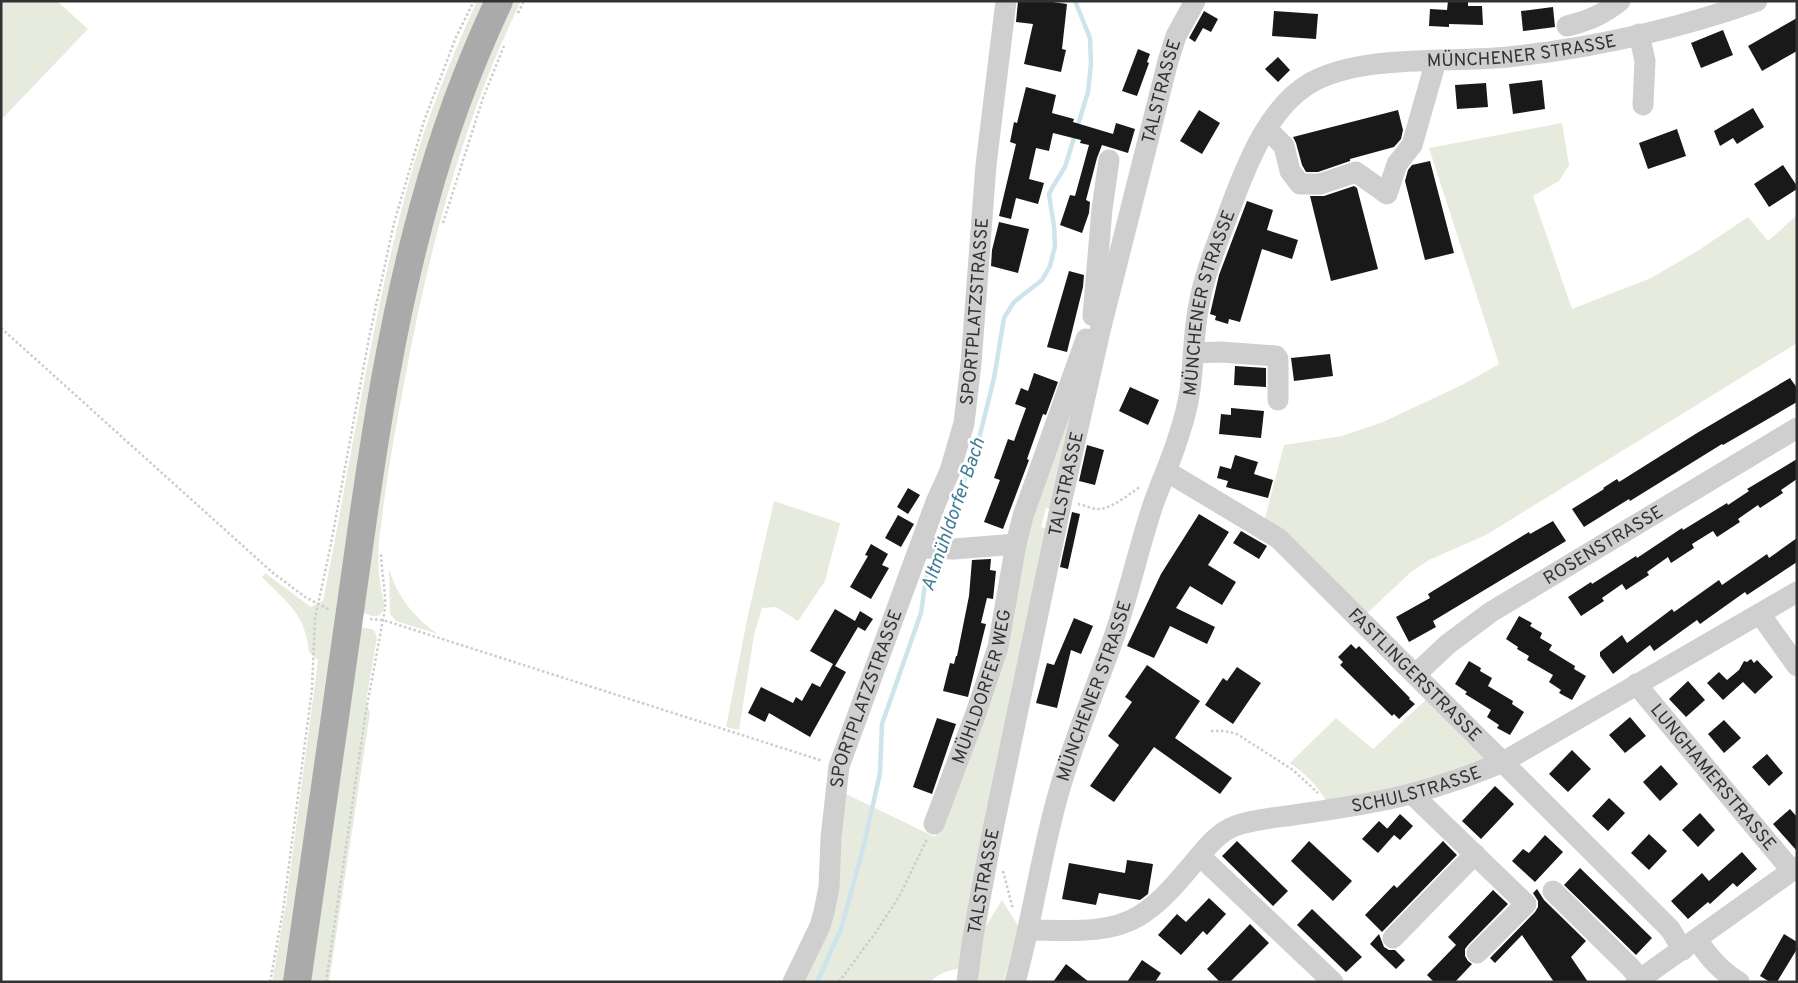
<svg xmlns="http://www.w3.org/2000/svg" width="1798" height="983" viewBox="0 0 1798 983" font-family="Overpass,sans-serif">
	<rect width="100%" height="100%" fill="#fff"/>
	<path fill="#e6ebdd" d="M1 1H57L88 29 1 120Z
		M477 1H489L443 111 287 982H272L286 904 318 660 309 652C305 613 288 604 262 577L265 573 311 607 323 601C351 462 371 322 408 185 425 122 450 61 477 1Z
		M511 1H521C464 118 430 245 406 373 396 426 386 479 380 533 377 553 378 574 382 594 383 600 386 606 382 612 378 620 369 615 362 612L395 372 452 149Z
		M1562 123 1569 165 1559 181 1533 196 1572 309 1651 278 1699 250 1748 217 1768 241 1797 215V343L1486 535 1429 560 1411 572 1363 617 1264 522 1284 445 1342 436 1383 422 1464 384 1499 364 1429 148Z
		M1079 374 1052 509 1046 508 1041 527 1046 529 963 968C951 970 939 972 931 982H799L840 791 935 837 985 713 1021 549Z
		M774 501 840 523 825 581 798 621 776 607 762 608 754 635 739 730 726 727 748 615Z
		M389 569C397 596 414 618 438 634L396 621 390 614Z
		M358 626 374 630 377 637 366 701 370 713 329 982H309Z
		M1429 697 1486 757 1479 767 1328 804C1318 786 1306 774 1290 763L1336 718 1373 749Z
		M1002 900 1019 927 1005 976 1003 982H974L978 939Z"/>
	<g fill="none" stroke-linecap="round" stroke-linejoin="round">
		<path stroke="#cde4ed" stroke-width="4.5" d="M940 542 976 451 994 378 1004 318 1014 302 1042 280 1050 266 1055 246 1054 226 1049 195 1052 188 1065 167 1088 92 1091 64 1090 38 1075 1
			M817 982 841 929 864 845 880 773 882 724 921 613 926 578 936 554"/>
	</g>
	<path fill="#191919" d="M1018 1H1046L1067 4 1062 49 1066 50 1061 72 1024 64 1033 24 1016 22Z
		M1448 1H1468V6H1482L1483 25 1449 24V27L1429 26 1430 9 1447 10Z
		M1553 7 1555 27 1523 31 1521 11Z
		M1204 11 1218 19 1211 32 1203 28 1195 42 1189 38Z
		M1274 11 1318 14 1316 39 1272 36Z
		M1797 18V51L1762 71 1748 46Z
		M1723 30 1733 55 1701 68 1691 43Z
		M1138 49 1150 54 1147 62 1149 63 1137 96 1122 91Z
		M1278 57 1290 70 1278 82 1265 69Z
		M1542 80 1545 109 1513 114 1509 84Z
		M1486 83 1488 107 1457 109 1455 85Z
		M1026 87 1056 95 1052 113 1074 119 1073 122 1113 134 1116 123 1135 129 1128 153 1102 145 1097 158 1086 200 1090 202 1089 213 1082 233 1060 225 1070 195 1075 196 1089 145 1080 143 1081 140 1053 133 1049 151 1036 148 1029 179 1044 183 1038 204 1016 198 1011 219 999 216 1016 144 1010 142 1014 122 1017 123Z
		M1753 108 1764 127 1737 144 1733 138 1720 146 1714 131Z
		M1199 110 1220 123 1202 154 1180 141Z
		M1398 110 1403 130 1401 139 1394 147 1350 159V161L1318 172H1306L1302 165 1296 143 1293 137Z
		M1677 129 1686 156 1648 169 1639 143Z
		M1430 161 1454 253 1425 260 1405 181 1408 170 1412 165Z
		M1783 165 1797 186V189L1769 207 1754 184Z
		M1354 186 1357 188 1378 269 1331 281 1310 196H1324Z
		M1247 201 1273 210 1267 230 1298 240 1292 259 1262 249 1240 322 1229 319 1228 324 1215 320 1216 316 1210 314 1219 275Z
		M999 222 1029 229 1018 273 991 266 992 250Z
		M1069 271 1084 275 1083 287 1067 352 1047 347Z
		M1330 354 1333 376 1294 381 1291 358Z
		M1235 366 1266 368V387L1234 385Z
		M1034 373 1058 382 1046 415 1043 414 1027 459 1029 460 1003 529 984 522 1000 480 994 478 1008 439 1014 441 1026 408 1015 404 1021 388 1028 391Z
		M1790 378 1797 388V402L1723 445 1722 444 1630 501 1629 499 1584 527 1572 509 1604 489 1603 488 1617 479 1619 482 1697 433Z
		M1130 387 1159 400 1148 425 1119 411Z
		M1231 408 1264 411 1261 438 1219 434 1221 414 1231 415Z
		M1087 445 1104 450 1095 485 1079 481Z
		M1235 455 1258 462 1254 474 1273 480 1268 498 1226 487 1228 481 1217 478 1220 466 1231 469Z
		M1797 459V479L1781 490 1783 493 1760 508 1758 505 1738 519 1740 522 1717 537 1713 531 1692 544 1694 548 1671 563 1668 557 1647 572 1649 575 1626 590 1622 584 1602 598 1604 601 1581 616 1568 597 1591 582 1592 584 1636 556 1637 558 1682 528 1683 530 1727 503 1728 505 1749 491 1747 489Z
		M908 488 920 495 908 514 897 507Z
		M1072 512 1080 514 1068 569 1060 567Z
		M1199 514 1229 532 1208 565 1236 582 1222 605 1190 586 1176 608 1215 627 1207 644 1170 626 1154 658 1127 646 1161 574Z
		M898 515 914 524 901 547 885 538Z
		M1553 521 1566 541 1433 621 1436 627 1409 642 1396 617 1430 598 1428 594 1467 570 1529 532 1530 534Z
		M1241 531 1267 546 1259 559 1233 543Z
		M1797 538V562L1747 595 1745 592 1700 624 1697 620 1654 651 1650 645 1613 674 1600 656V652L1622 635 1627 643 1672 609 1674 612 1719 580 1722 585 1767 554 1769 558Z
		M871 544 888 554 882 565 889 568 871 599 850 587 868 556 865 555Z
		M990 559H991L990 570 996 571 993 599 987 598 981 623 986 624 968 697 943 691 950 663 954 664 956 656H957L969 596 972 560Z
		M835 609 855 621 860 611 873 619 865 631 858 627 835 666 846 672 810 737 769 713 765 722 748 713 761 687 793 703 796 697 802 701 812 683 820 687 833 664 810 651Z
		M1519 616 1532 623 1530 626 1542 633 1540 638 1552 645 1549 650 1575 666 1574 669 1586 676 1572 700 1559 693 1561 690 1549 682 1553 675 1527 660 1529 656 1517 649 1518 647 1506 639Z
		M1074 618 1093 626 1081 654 1071 650 1057 708 1036 703 1047 663 1054 665Z
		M1351 644 1356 649 1359 646 1410 698 1409 699 1415 704 1399 719 1394 714 1392 716 1340 665 1343 662 1338 657Z
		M1751 659 1754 663 1757 660 1773 677 1755 694 1743 682 1723 700 1707 683 1719 672 1727 680 1739 670 1744 661 1747 662Z
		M1469 661 1481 668 1480 671 1492 678 1488 686 1513 701 1512 704 1524 712 1510 735 1497 728 1499 725 1487 717 1491 710 1465 694 1467 692 1455 684Z
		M1147 665 1200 701 1175 738 1232 778 1220 794 1154 747 1114 802 1090 786 1119 745 1108 736 1132 702 1125 697Z
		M1237 667 1261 683 1233 724 1205 705 1223 678 1227 681Z
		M1688 681 1705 700 1686 717 1669 699Z
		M1630 717 1646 736 1625 753 1609 735Z
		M937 718 956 724 932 794 913 787Z
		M1724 720 1741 738 1724 753 1708 734Z
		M1572 750 1591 769 1568 792 1549 774Z
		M1767 754 1783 773 1769 786 1752 767Z
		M1661 765 1678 784 1660 801 1643 782Z
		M1495 786 1514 804 1481 839 1462 821Z
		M1609 798 1625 813 1608 831 1592 816Z
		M1790 809 1797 817V851L1773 824Z
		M1700 813 1715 830 1698 847 1682 830Z
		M1400 814 1413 826 1400 840 1387 829Z
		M1379 821 1394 835 1378 853 1362 839Z
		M1649 834 1667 851 1649 870 1631 853Z
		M1545 835 1563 852 1535 882 1512 861 1523 849 1529 853Z
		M1237 841 1288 891 1273 906 1222 856Z
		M1309 841 1352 881 1333 901 1291 861Z
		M1443 841 1457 855 1382 932 1365 915 1394 885 1397 888Z
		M1742 852 1757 869 1737 887 1733 883 1710 904 1708 902 1688 919 1671 901 1702 873 1709 881Z
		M1127 860 1153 864 1148 894 1140 900 1099 893 1096 905 1062 899 1069 863 1125 873Z
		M1580 868 1652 938 1636 955 1564 885Z
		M1537 889 1544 900 1586 941 1571 957 1588 982H1554L1522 935 1495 963 1490 958 1535 912 1538 907V901L1533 893Z
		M1493 890 1508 904 1468 945 1465 949V956L1468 961 1472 964 1455 982H1434L1427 975 1456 945 1448 937Z
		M1209 898 1226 914 1207 935 1203 931 1181 955 1158 935 1177 914 1186 922Z
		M1312 909 1362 957 1346 972 1297 925Z
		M1250 924 1269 943 1230 982H1220L1207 969Z
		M1379 934 1384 947 1389 950H1395L1405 960 1396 969 1370 944Z
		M1784 934 1797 942V949L1777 982H1770L1760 976Z
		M1142 960 1161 973 1155 982H1127Z
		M1066 964 1089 982H1053Z"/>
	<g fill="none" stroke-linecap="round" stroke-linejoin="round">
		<path stroke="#ccc" stroke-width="2.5" stroke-dasharray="2.5 2.5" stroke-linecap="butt" d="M518 13 524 1
			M443 223 483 98 504 46
			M1 328 273 573 305 597 330 610
			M1078 504C1084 505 1092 509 1098 509 1110 510 1131 493 1141 486
			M370 619 383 620 823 761
			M1211 731H1224L1237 734 1293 770 1318 793
			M1003 871 1013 909
			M270 982 283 911 312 689 315 618 330 549 369 338 394 223 424 121 456 37 474 1
			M326 982 366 711 385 609C386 590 381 571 381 552
			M839 982 876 932 900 895 927 839"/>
		<g stroke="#cfcfcf" stroke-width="21">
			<path d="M1567 26C1587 21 1603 15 1620 1"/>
			<path d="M1639 34 1645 61 1643 105"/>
			<path d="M1267 129 1284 146 1290 171 1300 184H1320L1356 172 1387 194 1397 164 1412 145 1436 61"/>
			<path d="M1093 316 1102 209 1109 160"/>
			<path d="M1194 353 1221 352 1276 356 1278 359V400"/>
			<path id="s1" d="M1166 471 1278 538 1670 929 1683 950"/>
			<path d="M920 548 954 549 1016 544"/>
			<path d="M1760 614 1797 666"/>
			<path id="s2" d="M1416 674 1448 644 1491 612 1797 428"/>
			<path id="s3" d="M1636 684 1792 871"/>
			<path d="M1412 794 1526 904 1477 953"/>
			<path id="s4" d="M934 824 976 713 998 647 1016 544 1023 516 1086 339"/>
			<path d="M1200 856 1333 982"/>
			<path d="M1553 891 1630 967 1640 979"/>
			<path id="s5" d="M1028 930C1064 930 1108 935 1139 916 1160 903 1175 885 1191 866 1203 852 1216 833 1235 826 1252 820 1270 818 1287 816 1314 812 1342 808 1369 803 1415 795 1460 780 1503 762L1797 592"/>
			<path d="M1393 938 1475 854"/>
			<path d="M1697 940C1710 958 1719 970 1739 982"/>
			<path id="s6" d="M793 982 820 926 824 912 829 887 831 838 839 766 936 502 950 471 964 423 971 364 986 165 1006 1"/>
			<path id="s7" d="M967 982 973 937 991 839 1062 499 1100 331 1168 61 1176 36 1195 1"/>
			<path id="s8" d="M1015 982C1033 918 1041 852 1060 788 1075 736 1097 686 1115 634 1129 592 1139 547 1153 505 1161 482 1171 461 1178 438 1183 423 1188 406 1190 390 1194 362 1193 333 1199 305 1204 275 1216 246 1227 217 1244 171 1266 108 1312 82 1364 54 1449 63 1508 57 1593 48 1677 29 1757 1"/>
			<path d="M1636 982 1797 867"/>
		</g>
		<path stroke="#aaa" stroke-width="28" d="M297 982C319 837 338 692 359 547 375 432 393 317 424 205 443 135 468 67 499 1"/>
	</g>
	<g text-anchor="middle" stroke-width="5" stroke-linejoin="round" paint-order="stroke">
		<g font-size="18" fill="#323232" stroke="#fff">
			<text dy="6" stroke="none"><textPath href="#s8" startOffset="1172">MÜNCHENER STRASSE</textPath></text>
			<text dy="6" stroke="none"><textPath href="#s7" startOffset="912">TALSTRASSE</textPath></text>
			<text dy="6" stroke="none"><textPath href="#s8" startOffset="708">MÜNCHENER STRASSE</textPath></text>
			<text dy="6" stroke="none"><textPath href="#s6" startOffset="701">SPORTPLATZSTRASSE</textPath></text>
			<text dy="6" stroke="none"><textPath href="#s7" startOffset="508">TALSTRASSE</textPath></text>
			<text dy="6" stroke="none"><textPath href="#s2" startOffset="228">ROSENSTRASSE</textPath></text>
			<text dy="6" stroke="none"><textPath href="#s1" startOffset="324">FASTLINGERSTRASSE</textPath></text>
			<text dy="6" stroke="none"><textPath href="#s4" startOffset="146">MÜHLDORFER WEG</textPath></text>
			<text dy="6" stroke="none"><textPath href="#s8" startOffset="302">MÜNCHENER STRASSE</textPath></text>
			<text dy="6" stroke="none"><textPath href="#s6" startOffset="296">SPORTPLATZSTRASSE</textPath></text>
			<text dy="6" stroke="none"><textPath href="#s3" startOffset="121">LUNGHAMERSTRASSE</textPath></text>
			<text dy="6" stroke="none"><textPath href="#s5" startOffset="431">SCHULSTRASSE</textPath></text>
			<text dy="6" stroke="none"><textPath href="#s7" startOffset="102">TALSTRASSE</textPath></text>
		</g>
		<g font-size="19" font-style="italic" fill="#3f7d95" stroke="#fff">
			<text transform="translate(952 514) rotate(-71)" y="7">Altmühldorfer Bach</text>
		</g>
	</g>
	<rect width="1798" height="983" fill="none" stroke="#323232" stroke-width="5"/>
</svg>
